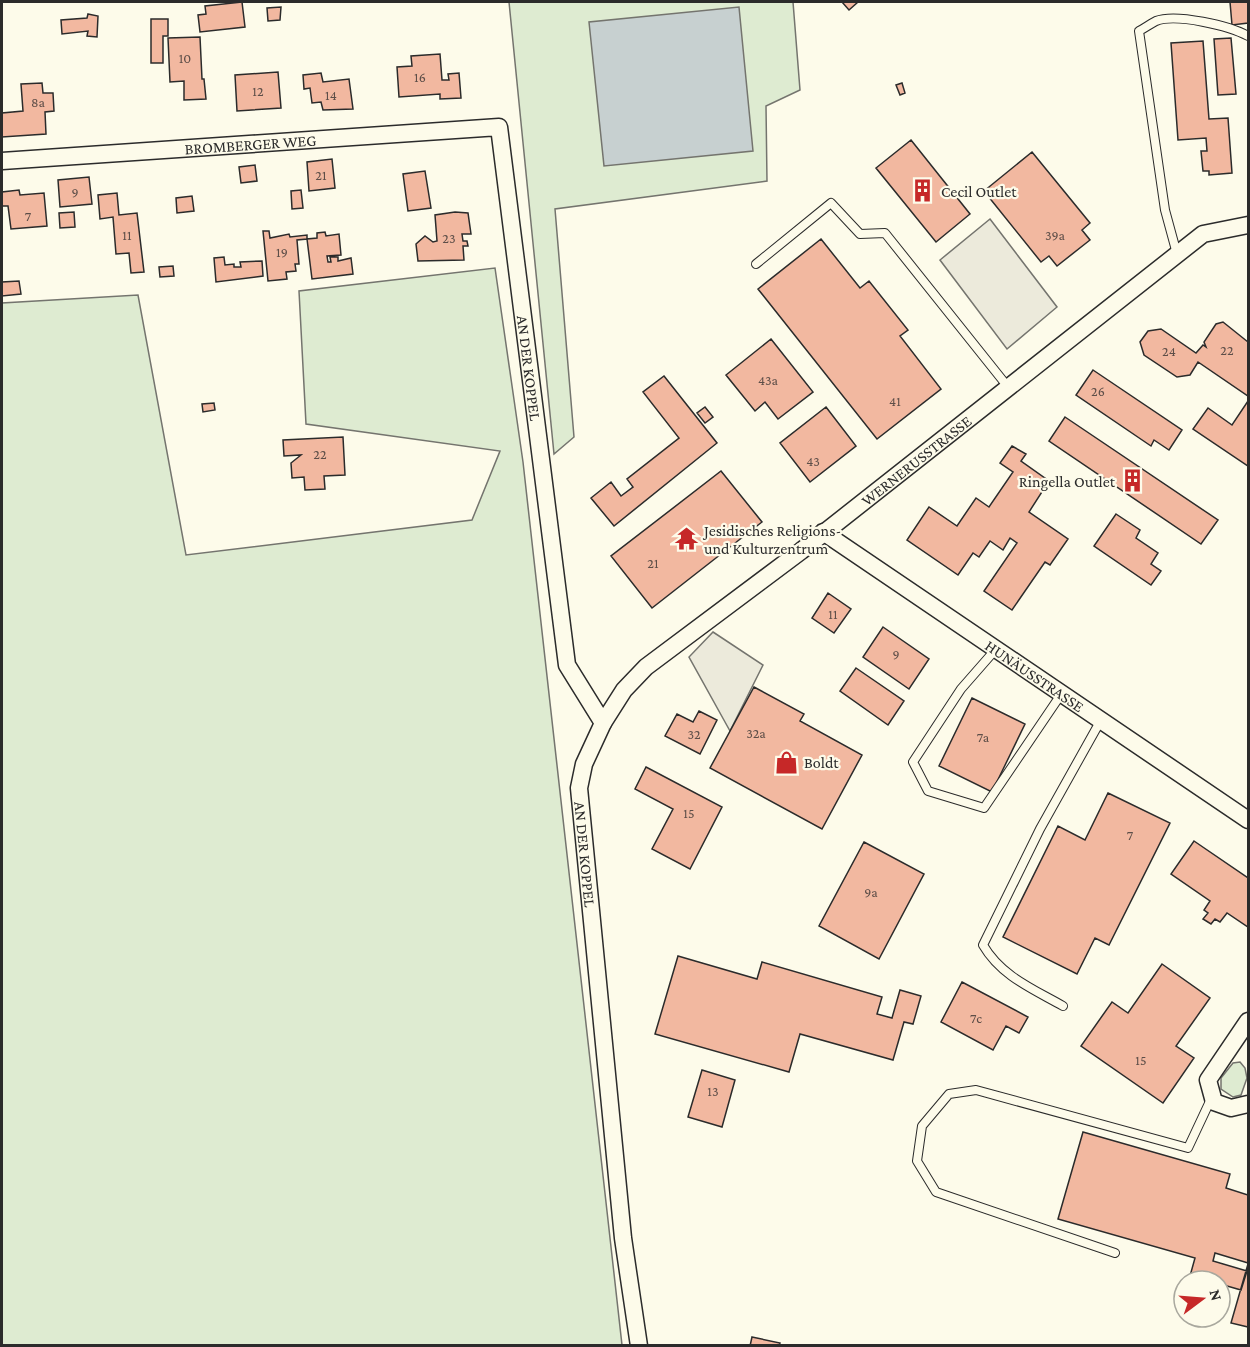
<svg xmlns="http://www.w3.org/2000/svg" width="1250" height="1347" viewBox="0 0 1250 1347" font-family="'Crimson Pro',serif">
	<rect width="100%" height="100%" fill="#fdfbea"/>
	<path fill="#deebd1" stroke="#74746e" stroke-width="1.5" d="M509 2H793L800 90 766 106 767 181 555 209 574 437 554 454Z
		M495 268 523 462 622 1345H2V303L138 295 186 555 472 520 500 451 306 424 299 291Z
		M1240 1062 1245 1068 1247 1078 1241 1095 1233 1097 1221 1089V1078L1233 1063Z"/>
	<path fill="#eceadb" stroke="#74746e" stroke-width="1.5" d="M990 219 1057 307 1007 349 940 260Z
		M713 632 763 665 730 731 689 657Z"/>
	<path fill="#c7d0d0" stroke="#74746e" stroke-width="1.5" d="M739 7 753 151 604 166 589 22Z"/>
	<path fill="#f2b8a0" stroke="#2b2b2b" stroke-width="1.5" d="M242 2 245 27 200 32 198 15 206 14 205 6Z
		M842 2H858L849 10Z
		M1230 2H1248V23L1232 25Z
		M281 7 280 20 268 21 267 8Z
		M88 14 98 16 97 37 87 36 88 31 62 34 61 20 87 18Z
		M151 19H168V36H163V63H151Z
		M200 37 202 79H204L206 99 184 100V81L170 82 168 38Z
		M1231 38 1236 94 1218 95 1214 39Z
		M1203 41 1209 119 1228 118 1232 173 1209 175V171H1203L1201 151H1207L1206 138 1178 140 1171 43Z
		M440 54 442 80H449L448 74 459 73 461 98 440 99V94L399 97 397 67 412 66 411 56Z
		M278 72 281 108 237 111 235 75Z
		M321 73 323 82 349 79 353 109 323 110 321 102 312 103 310 88 304 89 303 75Z
		M42 83 43 93H53L54 111 45 112 46 134 2 137V113L23 111 21 84Z
		M902 83 905 93 900 95 896 85Z
		M911 140 970 214 936 242 876 168Z
		M1032 152 1090 223 1082 230 1090 240 1057 266 1049 256 1041 262 984 191Z
		M332 159 335 188 309 191 307 162Z
		M255 165 257 181 241 183 239 167Z
		M425 171 431 208 408 211 403 174Z
		M89 177 92 204 60 207 58 180Z
		M19 190 20 195 44 193 47 226 11 229 8 206H2V192Z
		M301 190 303 208 292 209 291 191Z
		M117 193 119 215 137 213 144 272 131 273 129 253 116 254 113 217 100 219 98 195Z
		M192 196 194 211 177 213 176 198Z
		M74 212 75 227 60 228 59 213Z
		M455 212 468 213 471 234H462L463 241H467L468 246H463L464 260 418 261 416 244 425 236 433 242 437 241 435 215Z
		M263 231H269L270 238 289 234 290 237 307 235V239L297 240 299 264H295L296 271 286 272 287 279 268 281Z
		M325 232 326 236 339 234 341 255 327 256 328 262H331L330 257H338V261L351 258 353 274 312 279 307 239 317 238V233Z
		M821 239 860 288 869 281 908 330 900 336 941 389 877 439 758 289Z
		M224 257 225 265 234 264V267H241L240 262 262 261 263 276 216 282 214 258Z
		M173 266 174 276 160 277 159 267Z
		M19 281 21 294 2 296V282Z
		M1223 322 1248 342V396L1198 362 1190 375 1177 377 1144 355 1140 342 1148 331 1161 329 1196 353 1203 345 1206 347 1204 342 1216 324Z
		M771 339 813 392 778 419 765 402 755 411 726 375Z
		M1093 370 1182 430 1169 450 1154 440 1151 446 1076 395Z
		M664 376 717 443 614 526 591 498 611 482 621 496 633 487 627 479 679 438 643 392Z
		M1248 401V466L1193 429 1208 408 1232 425Z
		M214 403 215 410 203 412 202 404Z
		M705 407 713 417 705 423 697 413Z
		M826 407 856 446 810 482 780 443Z
		M1065 417 1218 520 1201 544 1049 441Z
		M343 437 345 475 324 476 325 489 305 490 304 477 292 478 291 463 301 455 284 456 283 440Z
		M1012 446 1026 454 1021 461 1049 481 1029 512 1068 539 1050 565 1045 562 1012 610 984 591 1017 543 1010 538 1003 550 990 541 979 557 973 553 958 575 907 540 929 507 957 526 976 498 989 507 1013 472 1000 463Z
		M721 471 762 522 652 608 611 556Z
		M1116 514 1140 530 1136 538 1158 553 1151 564 1161 571 1151 585 1094 546Z
		M828 593 851 609 834 633 812 618Z
		M883 627 929 659 909 689 863 657Z
		M856 668 904 701 888 725 840 691Z
		M754 687 804 714 800 721 862 755 822 829 710 768Z
		M972 698 1025 724 992 792 939 766Z
		M699 711 717 720 700 754 665 736 677 714 693 722Z
		M646 767 722 807 690 869 652 849 673 809 635 789Z
		M1108 793 1170 823 1109 945 1095 938 1077 974 1003 937 1058 826 1085 840Z
		M1194 841 1248 878V927L1227 913 1220 922 1215 919 1211 924 1203 919 1208 913 1204 910 1210 901 1171 874Z
		M864 842 924 874 879 959 819 926Z
		M678 956 757 979 762 962 882 997 877 1014 892 1018 900 990 921 996 913 1024 904 1022 893 1060 800 1034 789 1072 655 1034Z
		M1162 964 1210 998 1176 1046 1194 1058 1163 1103 1081 1046 1112 1002 1128 1013Z
		M962 982 1028 1017 1019 1033 1006 1026 993 1050 941 1022Z
		M702 1070 735 1080 722 1127 688 1117Z
		M1083 1132 1230 1174 1226 1188 1248 1195V1263L1215 1253 1213 1261 1247 1271 1241 1290 1220 1284V1281L1190 1276 1195 1258 1058 1219Z
		M1248 1264V1327L1231 1323Z
		M752 1337 780 1343 779 1346H750Z"/>
	<g fill="none" stroke-linecap="round" stroke-linejoin="round">
		<defs>
			<path id="lane" d="M1177 254 1165 210 1139 31C1145 28 1150 24 1156 21 1176 13 1230 26 1248 36
				M756 264 831 203 860 234 885 233 1008 387
				M996 649 961 689 913 762 928 791 984 808 1062 693
				M1063 1006C1033 989 1001 976 983 945L1040 829 1101 720
				M1115 1253 936 1192 917 1161 922 1126 949 1094 976 1090 1188 1148 1211 1099"/>
			<g id="street">
				<path id="s1" d="M2 161 499 127 567 665 603 723 584 764 579 788 623 1238 639 1346"/>
				<path id="s2" d="M823 532 1248 820"/>
				<path id="s3" d="M603 723 624 690 646 667 801 551 1203 234 1248 225"/>
				<path d="M1248 1021 1208 1080 1214 1102 1231 1108 1248 1104"/>
			</g>
		</defs>
		<use href="#lane" stroke="#2b2b2b" stroke-width="10"/>
		<use href="#street" stroke="#2b2b2b" stroke-width="19"/>
		<use href="#lane" stroke="#fdfbea" stroke-width="8"/>
		<use href="#street" stroke="#fdfbea" stroke-width="16"/>
	</g>
	<defs>
		<symbol id="building-bare" viewBox="-9 -9 18 18"><path d="M-4-6H4V6H1V3H-1V6H-4ZM-2.5-4.3h1.7v1.8h-1.7ZM.8-4.3h1.7v1.8H.8ZM-2.5-1h1.7V.8h-1.7ZM.8-1h1.7V.8H.8Z" fill="#c62828" stroke="#fdfbea" stroke-width="2.5" paint-order="stroke"/></symbol>
		<symbol id="temple-bare" viewBox="-9 -9 18 18"><path d="M0-6L5-2H3V0L6.5 2.5H4V6H1.5V3h-3V6H-4V2.5H-6.5L-3 0V-2H-5Z" fill="#c62828" stroke="#fdfbea" stroke-width="2.5" paint-order="stroke"/></symbol>
		<symbol id="shop-bare" viewBox="-9 -9 18 18"><path d="M-5-2.5h2.3a2.7 3.5 0 0 1 5.4 0H5L5.5 6h-11ZM-1.5-2.5h3a1.5 2.3 0 0 0-3 0Z" fill="#c62828" stroke="#fdfbea" stroke-width="2.5" paint-order="stroke"/></symbol>
	</defs>
	<g fill-rule="evenodd">
		<use href="#building-bare" x="906" y="174" width="33" height="33"/>
		<use href="#building-bare" x="1116" y="464" width="33" height="33"/>
		<use href="#temple-bare" x="670" y="522" width="33" height="33"/>
		<use href="#shop-bare" x="770" y="746" width="33" height="33"/>
	</g>
	<g text-anchor="middle" stroke-width="4.5" stroke-linejoin="round" paint-order="stroke">
		<g font-size="14" fill="#5d4e48">
			<text x="185" y="63">10</text>
			<text x="420" y="82">16</text>
			<text x="258" y="96">12</text>
			<text x="331" y="100">14</text>
			<text x="38" y="107">8a</text>
			<text x="321" y="180">21</text>
			<text x="75" y="197">9</text>
			<text x="28" y="221">7</text>
			<text x="127" y="240">11</text>
			<text x="1055" y="240">39a</text>
			<text x="449" y="243">23</text>
			<text x="282" y="257">19</text>
			<text x="1227" y="355">22</text>
			<text x="1169" y="356">24</text>
			<text x="768" y="385">43a</text>
			<text x="1098" y="396">26</text>
			<text x="895" y="406">41</text>
			<text x="320" y="459">22</text>
			<text x="813" y="466">43</text>
			<text x="653" y="568">21</text>
			<text x="833" y="619">11</text>
			<text x="896" y="659">9</text>
			<text x="756" y="738">32a</text>
			<text x="694" y="739">32</text>
			<text x="983" y="742">7a</text>
			<text x="689" y="818">15</text>
			<text x="1130" y="840">7</text>
			<text x="871" y="897">9a</text>
			<text x="976" y="1023">7c</text>
			<text x="1141" y="1065">15</text>
			<text x="713" y="1096">13</text>
		</g>
		<g font-size="16" fill="#2b2b2b" stroke="#fdfbea">
			<text dy="6" stroke="none"><textPath href="#s1" startOffset="249">BROMBERGER WEG</textPath></text>
			<text dy="6" stroke="none"><textPath href="#s1" startOffset="741">AN DER KOPPEL</textPath></text>
			<text dy="6" stroke="none"><textPath href="#s3" startOffset="411">WERNERUSSTRASSE</textPath></text>
			<text dy="6" stroke="none"><textPath href="#s2" startOffset="256">HUNÄUSSTRASSE</textPath></text>
			<text dy="6" stroke="none"><textPath href="#s1" startOffset="1245">AN DER KOPPEL</textPath></text>
		</g>
		<g font-size="16" fill="#2b2b2b" stroke="#fdfbea" text-anchor="start">
			<text x="941" y="197">Cecil Outlet</text>
			<text x="1115" y="487" text-anchor="end">Ringella Outlet</text>
			<text x="704" y="536">Jesidisches Religions-<tspan x="704" dy="18">und Kulturzentrum</tspan></text>
			<text x="804" y="768">Boldt</text>
		</g>
	</g>
	<rect width="1250" height="1347" fill="none" stroke="#2b2b2b" stroke-width="6"/>
	<g transform="translate(1202 1299) rotate(74)"><circle r="28" fill="#fdfbea" stroke="#a9a89e" stroke-width="1.5"/>
	<path d="M0-4.5L10 22L0 15L-10 22Z" fill="#c62828"/>
	<text y="-9" font-size="16" font-weight="bold" text-anchor="middle" fill="#2b2b2b">N</text>
	</g>
</svg>
